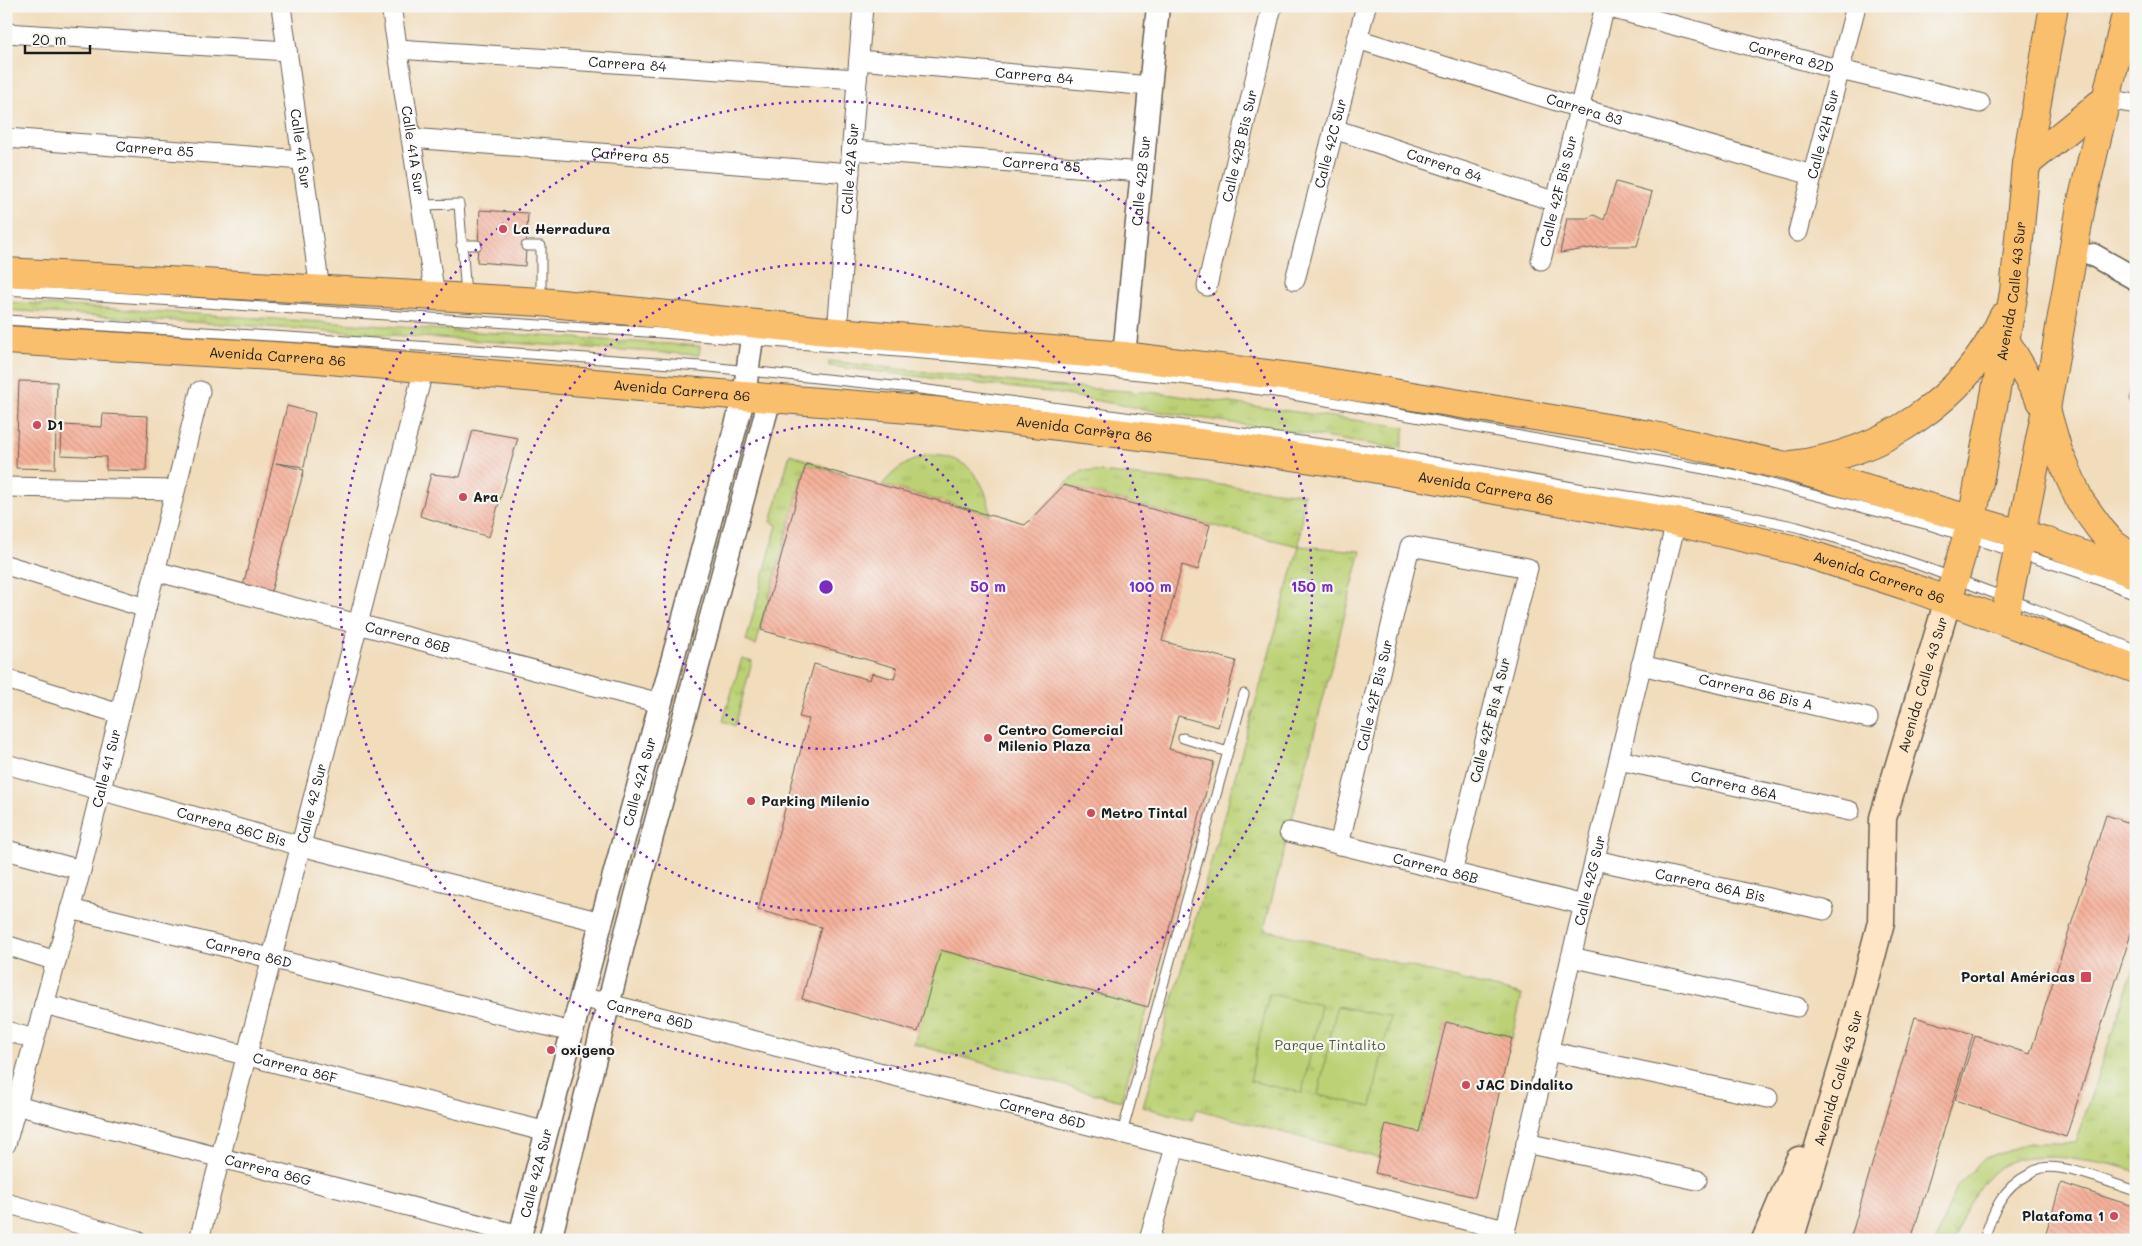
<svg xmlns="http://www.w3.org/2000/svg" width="2142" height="1246" viewBox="0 0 2142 1246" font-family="Mali,sans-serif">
	<defs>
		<pattern id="grass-tufts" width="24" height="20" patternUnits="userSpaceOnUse" patternTransform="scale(1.25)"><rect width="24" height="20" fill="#bcd175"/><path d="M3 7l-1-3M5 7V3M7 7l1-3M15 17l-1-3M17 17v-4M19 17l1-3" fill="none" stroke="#a1b365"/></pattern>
		<pattern id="building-back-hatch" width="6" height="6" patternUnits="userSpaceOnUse" patternTransform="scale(1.25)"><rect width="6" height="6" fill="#f5b19b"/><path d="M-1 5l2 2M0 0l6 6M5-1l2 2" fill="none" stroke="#d19885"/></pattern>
	</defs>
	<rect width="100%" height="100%" fill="#f6f6f2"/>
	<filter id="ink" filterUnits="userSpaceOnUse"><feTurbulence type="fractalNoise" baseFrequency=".02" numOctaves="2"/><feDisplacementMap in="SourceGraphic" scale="10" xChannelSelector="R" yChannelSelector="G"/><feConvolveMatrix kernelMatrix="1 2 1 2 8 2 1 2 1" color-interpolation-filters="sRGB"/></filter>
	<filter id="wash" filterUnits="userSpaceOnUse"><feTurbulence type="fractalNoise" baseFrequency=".0096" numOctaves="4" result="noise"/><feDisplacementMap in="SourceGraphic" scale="20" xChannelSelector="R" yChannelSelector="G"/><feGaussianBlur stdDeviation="1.12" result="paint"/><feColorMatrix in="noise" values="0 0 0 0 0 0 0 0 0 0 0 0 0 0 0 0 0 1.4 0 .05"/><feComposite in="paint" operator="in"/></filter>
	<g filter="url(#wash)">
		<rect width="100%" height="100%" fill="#f1dcbb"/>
		<path fill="url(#grass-tufts)" stroke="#6c7648" d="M6 302 700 346 699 355 6 310Z
			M829 361 1049 386 1158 393 1405 427 1401 449 1155 411 1049 392 829 366Z
			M790 454 850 476 806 464 756 645 746 641 777 525 771 522Z
			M927 455C967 454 985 478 991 515L882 485C895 469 908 461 927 455Z
			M1082 470 1304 494 1299 546 1361 551 1264 929 1522 995 1512 1038 1446 1023 1419 1132 1378 1158 1196 1109 1192 1120 1143 1107 1299 546 1210 525 1064 485Z
			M742 658 752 661 735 726 723 721Z
			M941 950 1148 1007 1121 1101 914 1044Z
			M2136 962V1171C2101 1161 2066 1155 2030 1158 2025 1159 2019 1158 2014 1160 1984 1169 1963 1212 1954 1240H1936L1957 1186 1984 1158 2029 1143H2075Z"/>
		<path fill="#bcd175" stroke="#6c7648" d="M1269 994 1321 1005 1302 1093 1250 1081Z
			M1337 1006 1390 1017 1371 1107 1318 1095Z"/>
		<g id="blocks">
			<path fill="url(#building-back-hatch)" d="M1616 182 1652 192 1637 246H1605L1560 253 1567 218H1587L1594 215 1604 220Z
				M480 210 528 213 525 266 477 262Z
				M19 381 57 382 55 469 16 468Z
				M2135 381H2136V412L2130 399Z
				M287 406 315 413 304 467 276 463 304 470 271 592 243 586Z
				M103 414 148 416 146 471 106 470V457L61 455 62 425 102 427Z
				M473 430 518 438 489 537 420 516 431 474 460 477Z
				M806 464 1025 525 1064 485 1210 525 1198 570 1182 565 1162 641 1236 661 1218 727 1178 716 1169 749 1214 762 1148 1007 941 950 918 1032 802 999 821 927 758 910 809 719 799 717 814 664 870 680 872 673 894 679 897 668 761 630Z
				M2106 815 2136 825V918L2066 1137 1955 1100 1975 1036 2030 1054Z
				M1915 1017 1973 1034 1911 1240H1850Z
				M1446 1022 1512 1038 1475 1197 1375 1173 1386 1124 1419 1132Z
				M2061 1183 2136 1207V1240H2044Z"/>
		</g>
	</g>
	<g filter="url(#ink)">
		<use href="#blocks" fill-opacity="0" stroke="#675f54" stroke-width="1"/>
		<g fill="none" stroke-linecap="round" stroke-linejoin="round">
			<defs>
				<path id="service" d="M422 205 459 204 466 295
					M461 245H477
					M526 246H541V299
					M6 290 661 333 948 356 1180 379 1282 393 1737 475 1929 525 2080 573 2136 594
					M6 320 304 338 700 366 913 388 1367 450 1589 490 1730 512 1797 527 1859 545 1919 565 2033 608 2136 650
					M1183 738 1228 752
					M1122 1133 1244 694
					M1984 1240C1992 1213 2002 1188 2028 1175 2032 1172 2038 1169 2042 1168 2065 1163 2112 1184 2136 1191"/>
				<g id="minor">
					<path id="s1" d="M281 6 320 290"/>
					<path id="s2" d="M391 6 435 296"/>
					<path id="s3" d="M1603 6 1840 70 1980 103"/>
					<path d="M6 33 287 51"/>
					<path id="s4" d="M1357 39 1579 108 1812 175"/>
					<path id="s5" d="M397 49 857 79"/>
					<path id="s6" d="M859 60 1150 86"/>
					<path d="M2106 99 2136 104"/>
					<path id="s7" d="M1334 129 1556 202"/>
					<path id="s8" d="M6 138 303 160"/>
					<path id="s9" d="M411 138 850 173"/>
					<path id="s10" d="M852 150 1142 172"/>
					<path id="s11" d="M1798 232 1856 6"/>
					<path id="s12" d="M1541 260 1605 6"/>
					<path id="s13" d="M1295 280 1366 6"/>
					<path id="s14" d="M1207 286 1272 6"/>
					<path id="s15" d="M837 332 863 6"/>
					<path d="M6 487 175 490"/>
					<path d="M6 565 146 608"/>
					<path id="s16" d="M155 571 660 703"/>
					<path id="s17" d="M1641 665 1868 718"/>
					<path d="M6 679 120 714"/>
					<path id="s18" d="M1619 760 1850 811"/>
					<path id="s19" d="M6 764 301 846 601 922"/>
					<path id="s20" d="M1289 832 1584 905"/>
					<path id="s21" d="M1339 845 1410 546 1528 568 1452 873"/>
					<path d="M6 850 81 870"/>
					<path id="s22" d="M1595 860 1824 910"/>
					<path id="s23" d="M70 909 572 1032"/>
					<path d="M6 945 56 961"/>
					<path d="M1571 957 1797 1007"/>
					<path id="s24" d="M581 997 1505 1230"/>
					<path id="s25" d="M44 1004 547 1132"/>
					<path d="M6 1031 34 1039"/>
					<path d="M1548 1051 1768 1098"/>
					<path id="s26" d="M16 1105 520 1235"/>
					<path d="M1526 1143 1697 1180"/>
					<path id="s27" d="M6 1144 81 870 200 391"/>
					<path d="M6 1203 136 1240"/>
					<path id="s28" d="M199 1240 424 368"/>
					<path d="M1149 1240 1175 1147"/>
					<path id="s29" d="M1503 1240 1676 522"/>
				</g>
				<g id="tertiary">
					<path d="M2093 255 2136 279"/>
					<path id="s30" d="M1124 356 1158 6"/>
					<path id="s31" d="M519 1240 581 997 744 396 754 323"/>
					<path d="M550 1240 626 933 770 398"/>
				</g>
				<g id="secondary">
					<path d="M1765 1240 1799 1160"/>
					<path id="s32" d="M1790 1240 1849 1044 1881 922 1883 818 1948 600"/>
				</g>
				<g id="primary">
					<path d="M2026 164 2106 99"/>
					<path d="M6 272 541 302 837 332 1124 356 1314 380 1650 435 1786 466 2045 541 2136 574"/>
					<path id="s33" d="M6 340 306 358 744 396 934 411 1231 447 1366 467 1676 522 1796 550 1913 588 2136 669"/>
					<path d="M2005 340 2046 409 2058 451 2080 501 2101 530 2113 544 2136 560"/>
					<path d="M1792 465C1881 454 1965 401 2003 317"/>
					<path id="s34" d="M1948 600 1972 520 2014 292 2026 164 2054 6"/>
					<path d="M2004 620 2046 409 2081 206 2128 6"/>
				</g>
			</defs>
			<use href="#service" stroke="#675f54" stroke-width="11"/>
			<use href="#minor" stroke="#675f54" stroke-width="21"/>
			<use href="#tertiary" stroke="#675f54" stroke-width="25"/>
			<use href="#secondary" stroke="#675f54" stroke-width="29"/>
			<use href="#primary" stroke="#675f54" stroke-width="30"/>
			<use href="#service" stroke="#fff" stroke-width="9"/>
			<use href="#minor" stroke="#fff" stroke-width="19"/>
			<use href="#tertiary" stroke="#fff" stroke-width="22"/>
			<use href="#secondary" stroke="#fde5c5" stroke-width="26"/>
			<use href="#primary" stroke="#f9bf6d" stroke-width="28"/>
		</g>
	</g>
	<g fill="none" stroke="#7b2cbf" stroke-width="2.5" stroke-dasharray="2.5 5">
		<circle cx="826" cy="587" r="162"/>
		<circle cx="826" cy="587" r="324"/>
		<circle cx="826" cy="587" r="486"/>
	</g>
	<g fill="#d1495b" stroke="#f6f6f2" stroke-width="2">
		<circle cx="503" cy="229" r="5"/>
		<circle cx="37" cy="425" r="5"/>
		<circle cx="463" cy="497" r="5"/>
		<circle cx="988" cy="738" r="5"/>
		<circle cx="751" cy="801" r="5"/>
		<circle cx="1091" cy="813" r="5"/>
		<rect x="2080" y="971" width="12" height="12" rx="2.5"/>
		<circle cx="551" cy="1050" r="5"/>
		<circle cx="1466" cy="1085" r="5"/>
		<circle cx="2114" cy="1216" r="5"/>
	</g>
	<g text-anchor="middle" stroke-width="4.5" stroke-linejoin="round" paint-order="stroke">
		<g font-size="14" fill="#1c1c1c" stroke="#f6f6f2">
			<text dy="5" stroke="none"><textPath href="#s3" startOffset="195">Carrera 82D</textPath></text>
			<text dy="5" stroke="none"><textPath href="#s5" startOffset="231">Carrera 84</textPath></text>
			<text dy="5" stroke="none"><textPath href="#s6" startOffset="176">Carrera 84</textPath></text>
			<text dy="5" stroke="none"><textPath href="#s4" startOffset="238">Carrera 83</textPath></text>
			<text dy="5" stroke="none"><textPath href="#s11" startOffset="101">Calle 42H Sur</textPath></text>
			<text dy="5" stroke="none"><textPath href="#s13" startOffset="141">Calle 42C Sur</textPath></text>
			<text dy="5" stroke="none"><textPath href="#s14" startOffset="144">Calle 42B Bis Sur</textPath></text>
			<text dy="5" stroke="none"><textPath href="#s1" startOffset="144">Calle 41 Sur</textPath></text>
			<text dy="5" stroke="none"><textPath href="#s8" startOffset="149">Carrera 85</textPath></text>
			<text dy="5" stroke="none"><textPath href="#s2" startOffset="146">Calle 41A Sur</textPath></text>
			<text dy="5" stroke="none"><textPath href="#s9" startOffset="220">Carrera 85</textPath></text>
			<text dy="5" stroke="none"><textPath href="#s10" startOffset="190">Carrera 85</textPath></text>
			<text dy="5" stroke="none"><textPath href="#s7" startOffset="116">Carrera 84</textPath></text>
			<text dy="5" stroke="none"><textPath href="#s15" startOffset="164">Calle 42A Sur</textPath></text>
			<text dy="5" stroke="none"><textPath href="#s30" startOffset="176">Calle 42B Sur</textPath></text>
			<text dy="5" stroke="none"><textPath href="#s12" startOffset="71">Calle 42F Bis Sur</textPath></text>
			<text dy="5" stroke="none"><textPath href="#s34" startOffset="316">Avenida Calle 43 Sur</textPath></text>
			<text dy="5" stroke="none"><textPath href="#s33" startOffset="272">Avenida Carrera 86</textPath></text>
			<text dy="5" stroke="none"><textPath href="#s33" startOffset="678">Avenida Carrera 86</textPath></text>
			<text dy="5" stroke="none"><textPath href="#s33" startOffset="1082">Avenida Carrera 86</textPath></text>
			<text dy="5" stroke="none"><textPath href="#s33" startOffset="1488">Avenida Carrera 86</textPath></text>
			<text dy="5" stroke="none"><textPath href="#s33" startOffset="1892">Avenida Carrera 86</textPath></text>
			<text dy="5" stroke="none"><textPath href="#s16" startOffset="261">Carrera 86B</textPath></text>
			<text dy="5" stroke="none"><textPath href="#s32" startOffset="574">Avenida Calle 43 Sur</textPath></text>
			<text dy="5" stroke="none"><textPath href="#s17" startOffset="118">Carrera 86 Bis A</textPath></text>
			<text dy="5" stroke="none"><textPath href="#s21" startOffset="154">Calle 42F Bis Sur</textPath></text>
			<text transform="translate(1490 720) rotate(-76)" y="5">Calle 42F Bis A Sur</text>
			<text dy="5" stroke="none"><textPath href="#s27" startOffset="389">Calle 41 Sur</textPath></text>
			<text dy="5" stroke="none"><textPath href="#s31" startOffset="474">Calle 42A Sur</textPath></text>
			<text dy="5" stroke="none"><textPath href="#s18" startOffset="118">Carrera 86A</textPath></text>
			<text dy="5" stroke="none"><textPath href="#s28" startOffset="451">Calle 42 Sur</textPath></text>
			<text dy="5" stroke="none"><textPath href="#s19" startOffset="234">Carrera 86C Bis</textPath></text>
			<text dy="5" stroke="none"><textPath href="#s20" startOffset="151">Carrera 86B</textPath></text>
			<text dy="5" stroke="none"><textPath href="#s29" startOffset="370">Calle 42G Sur</textPath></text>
			<text dy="5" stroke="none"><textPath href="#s22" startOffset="118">Carrera 86A Bis</textPath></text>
			<text dy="5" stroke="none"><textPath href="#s23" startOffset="184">Carrera 86D</textPath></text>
			<text dy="5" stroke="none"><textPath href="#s24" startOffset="71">Carrera 86D</textPath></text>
			<text dy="5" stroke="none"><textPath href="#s25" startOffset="259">Carrera 86F</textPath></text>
			<text dy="5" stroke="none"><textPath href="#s32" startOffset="169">Avenida Calle 43 Sur</textPath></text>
			<text dy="5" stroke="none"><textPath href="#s24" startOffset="476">Carrera 86D</textPath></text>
			<text dy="5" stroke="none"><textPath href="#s26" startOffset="260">Carrera 86G</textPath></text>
			<text dy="5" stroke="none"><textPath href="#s31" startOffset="69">Calle 42A Sur</textPath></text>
		</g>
		<g font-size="14" font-weight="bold" fill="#1c1c1c" stroke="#f6f6f2" text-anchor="start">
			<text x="513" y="234">La Herradura</text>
			<text x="47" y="430">D1</text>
			<text x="473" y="502">Ara</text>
			<text x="998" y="735">Centro Comercial<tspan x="998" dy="16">Milenio Plaza</tspan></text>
			<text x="761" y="806">Parking Milenio</text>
			<text x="1101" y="818">Metro Tintal</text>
			<text x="2075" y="982" text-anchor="end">Portal Américas</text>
			<text x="561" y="1055">oxigeno</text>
			<text x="1476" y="1090">JAC Dindalito</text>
			<text x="2104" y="1221" text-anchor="end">Platafoma 1</text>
		</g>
		<g font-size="14" fill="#545b3b" stroke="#f6f6f2">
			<text x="1330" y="1050">Parque Tintalito</text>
		</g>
	</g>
	<circle cx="826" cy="587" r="8" fill="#7b2cbf" stroke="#f6f6f2" stroke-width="2.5"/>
	<g font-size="15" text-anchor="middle" font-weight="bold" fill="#7b2cbf" stroke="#f6f6f2" stroke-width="4.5" stroke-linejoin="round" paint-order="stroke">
		<text x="988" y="592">50 m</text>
		<text x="1150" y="592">100 m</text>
		<text x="1312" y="592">150 m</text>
	</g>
	<rect width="2142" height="1246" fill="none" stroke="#f6f6f2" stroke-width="25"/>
	<path d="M25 45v8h65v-8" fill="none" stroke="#1c1c1c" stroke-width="2.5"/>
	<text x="32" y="45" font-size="15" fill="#1c1c1c" stroke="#f6f6f2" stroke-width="4" paint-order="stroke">20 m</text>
</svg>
